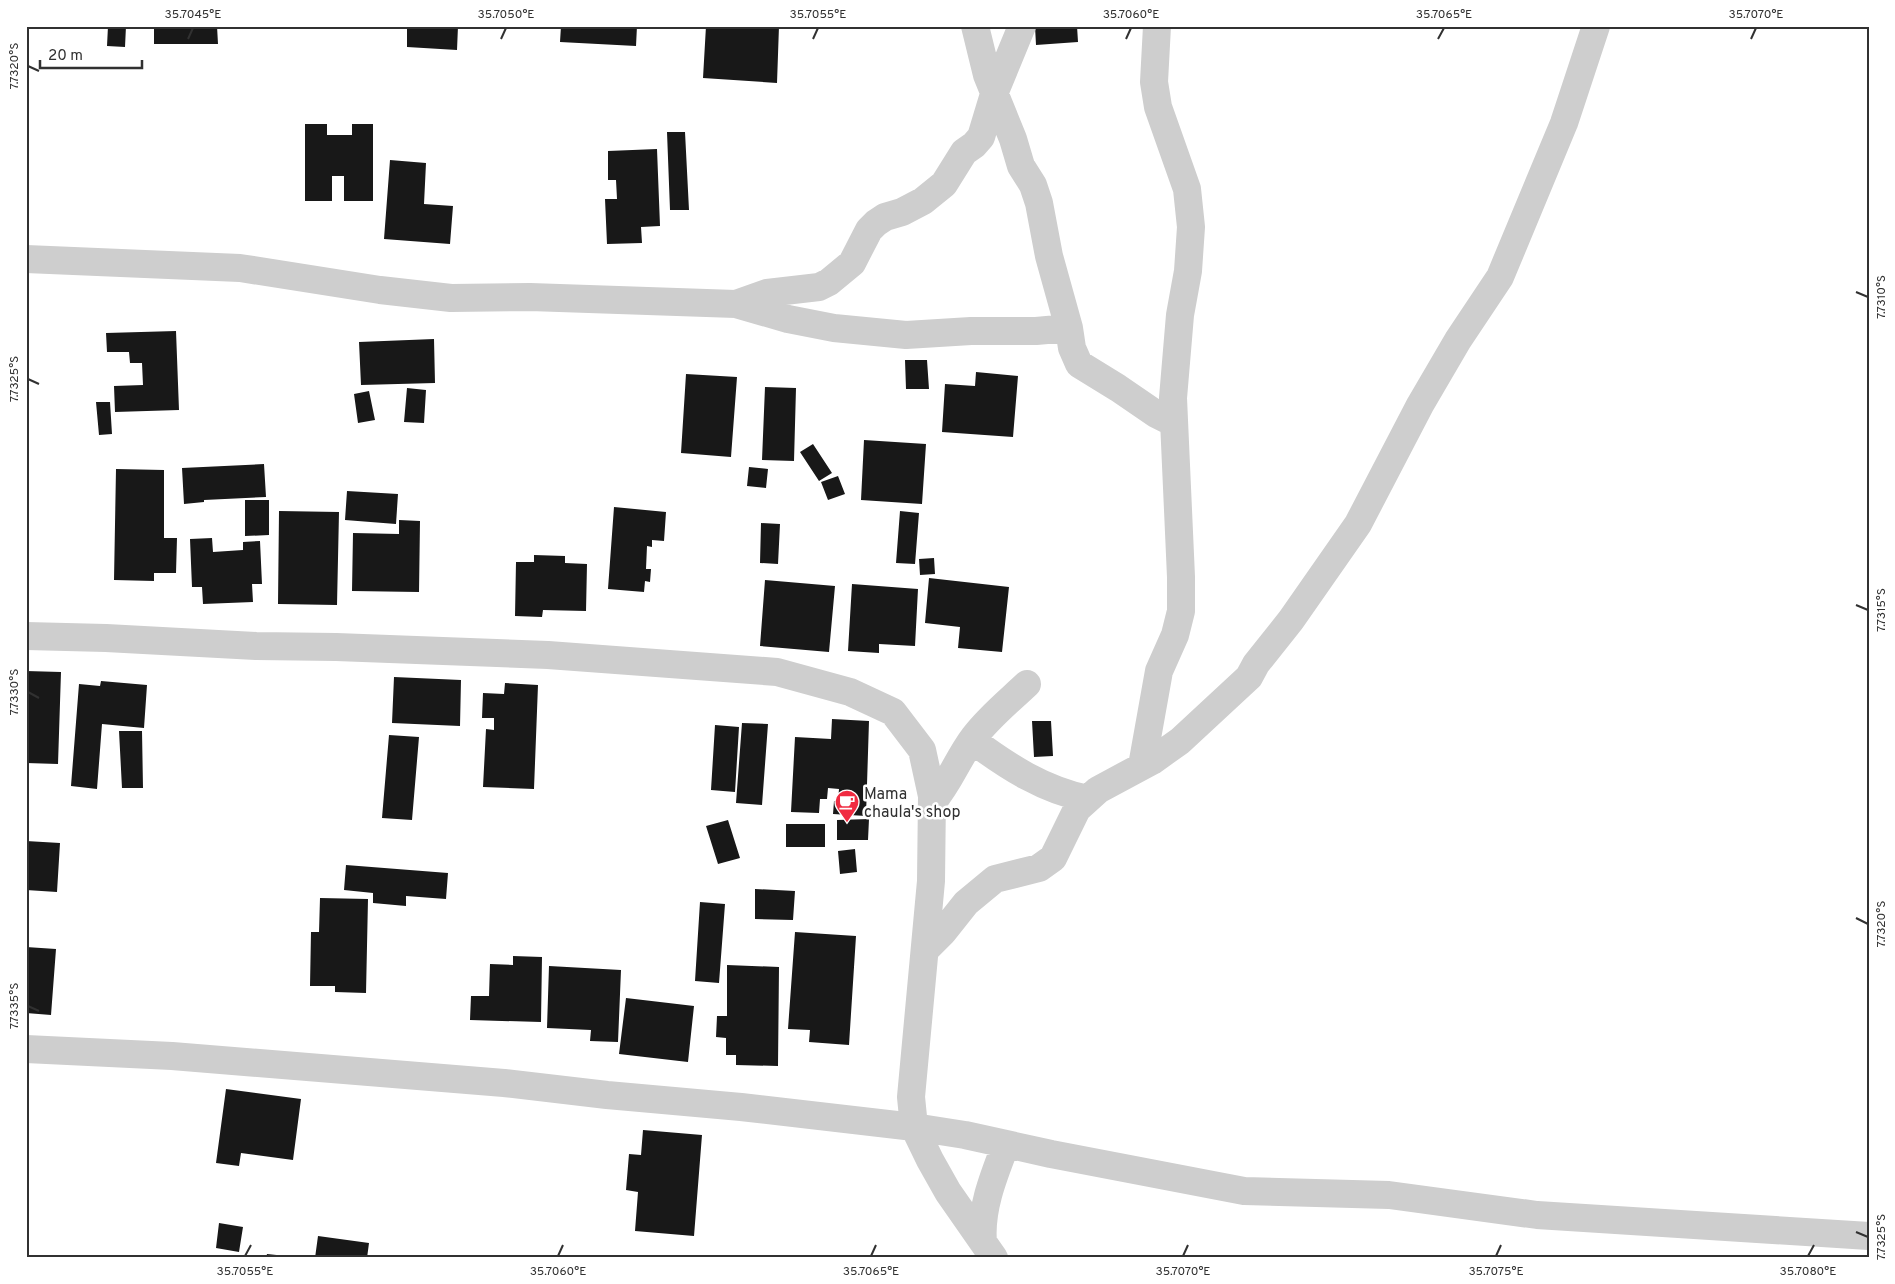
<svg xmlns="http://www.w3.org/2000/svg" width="1895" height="1284" viewBox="0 0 1895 1284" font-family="Overpass,sans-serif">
	<rect width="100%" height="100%" fill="#fff"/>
	<path fill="#181818" d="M39 26H53V29L39 28Z
		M108 26H126L125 47 107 46Z
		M154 26H217L218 44H154Z
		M407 26H458L457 50 407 47Z
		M561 26H637L636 46 560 42Z
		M706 26H779L777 83 703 78Z
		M1035 26H1077L1078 42 1036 45Z
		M305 124H327V135H352V124H373V201H344V176H332V201H305Z
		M667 132H685L689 210H670Z
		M657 149 660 226 641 227 642 243 607 244 605 199H617L616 180H608V151Z
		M390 160 426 163 424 204 453 206 450 244 384 239Z
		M176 331 179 410 115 412 114 386 143 385 142 363H130L129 352H107L106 333Z
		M434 339 435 383 361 385 359 342Z
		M905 360H927L929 389H906Z
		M976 372 1018 376 1013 437 942 432 945 384 975 386Z
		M686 374 737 377 731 457 681 453Z
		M765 387 796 388 794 461 762 460Z
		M407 388 426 390 424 423 404 422Z
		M369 391 375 420 358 423 354 394Z
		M96 402H110L112 434 99 435Z
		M864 440 926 444 922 504 861 500Z
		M813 444 832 473 819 481 800 452Z
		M264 464 266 497 204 500V502L184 504 182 468Z
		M749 467 768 469 766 488 747 486Z
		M116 469 164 470V538H177L176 573H154V581L114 580Z
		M838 476 845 494 828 500 821 482Z
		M347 491 398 494 396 524 345 520Z
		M245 500H269V535L245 536Z
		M614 507 666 512 664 541 652 540V547L647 546 646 569H651L650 582 645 581 644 592 608 589Z
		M279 511 339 512 337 605 278 604Z
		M900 511 919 513 915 564 896 563Z
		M399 520 420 521 419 592 352 591 353 533 399 534Z
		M761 523 780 524 778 564 760 563Z
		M212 538 213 552 243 550V542L260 541 262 584H252L253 602 203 604 202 587H192L190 539Z
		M534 555 565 556V563L587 564 586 611 543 610 542 617 515 616 516 562H534Z
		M934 558 935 574 920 575 919 559Z
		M929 578 1009 587 1002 652 958 648 960 627 925 623Z
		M765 580 835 586 829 652 760 646Z
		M852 584 918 589 915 646 879 644V653L848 651Z
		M26 671 61 672 58 764 26 763Z
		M394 677 461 680 460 726 392 723Z
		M101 681 147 685 144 728 102 724 97 789 71 786 79 684 100 686Z
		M505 683 538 685 534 789 483 787 486 729 494 730V718H482L483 693 504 694Z
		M832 719 869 721 866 816 833 814 834 801H838L839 789 828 788 827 799H820L819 813 791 812 795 737 831 739Z
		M1032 721H1051L1053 756 1034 757Z
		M742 723 768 724 762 805 736 803Z
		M715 725 739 727 735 792 711 790Z
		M119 731H142L143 788H122Z
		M389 735 419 737 412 820 382 818Z
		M869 819 868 840H837V820Z
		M728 820 740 858 718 864 706 826Z
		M786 824H825V847H786Z
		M26 841 60 843 57 892 26 890Z
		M855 849 857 872 840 874 838 851Z
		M346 865 448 873 446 899 406 896V906L373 903V893L344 890Z
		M755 889 795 891 793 920 755 919Z
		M320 898 368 899 366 993 335 992V986H310L311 932H319Z
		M700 902 725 904 719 983 695 981Z
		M795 932 856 936 849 1045 809 1042 810 1030 788 1029Z
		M26 947 56 949 51 1015 26 1013Z
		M513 956 542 957 541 1022 470 1020 471 996H489L490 964 513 965Z
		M727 965 779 967 778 1066 736 1065V1055H726V1038L716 1037 717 1016H727Z
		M549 966 621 970 618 1042 590 1041 591 1030 547 1028Z
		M626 998 694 1006 688 1062 619 1054Z
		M226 1089 301 1099 293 1160 241 1153 239 1166 216 1163Z
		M643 1130 702 1135 694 1236 635 1231 638 1192 626 1190 629 1154 641 1155Z
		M219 1223 243 1227 239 1252 216 1248Z
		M318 1236 369 1243 367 1258H315Z
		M267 1254 286 1256V1258H266Z"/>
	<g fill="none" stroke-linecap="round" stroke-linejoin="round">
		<path stroke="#cecece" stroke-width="28" d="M975 26 987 75 1013 139 1021 166 1033 185 1039 203 1049 256 1069 328 1072 348 1079 364 1118 388 1156 414 1174 423
			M26 259 240 268 380 290 451 298 530 297 736 304 788 319 834 328 906 335 971 331H1036L1069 328
			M736 304 767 293 819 287 829 282 852 263 869 230 876 223 885 217 902 212 923 201 944 184 964 152 974 145 981 137 994 94 1022 26
			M26 636 106 638 256 646 336 647 548 655 777 672 850 692 893 712 922 750 932 796 931 881 911 1097 914 1127 930 1160 948 1192 994 1258
			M972 740C1008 767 1044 790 1088 799
			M1142 766 1159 671 1175 635 1181 611V577L1173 398 1180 315 1188 271 1191 227 1187 189 1158 107 1154 82 1157 26
			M932 803C950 782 958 758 974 737 989 717 1009 701 1027 684
			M925 950 943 932 966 903 995 879 1039 868 1053 858 1077 809 1098 790 1152 761 1180 741 1249 677 1256 664 1291 620 1358 524 1420 405 1458 340 1500 277 1564 123 1596 26
			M26 1049 172 1056 504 1083 607 1095 741 1107 914 1127 965 1135 1051 1154 1244 1191 1389 1195 1537 1215 1869 1236
			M983 1242C980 1209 994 1175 1006 1144"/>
	</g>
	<path fill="none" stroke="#313131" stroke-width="2" d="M188 39 193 28M501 39 506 28M813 39 818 28M1126 39 1131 28M1438 39 1444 28M1751 39 1756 28M28 66 39 71M1856 292 1868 297M28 379 39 384M1856 605 1868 610M28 692 39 698M1856 918 1868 924M28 1006 39 1011M1856 1232 1868 1237M245 1256 251 1245M558 1256 563 1245M871 1256 876 1245M1183 1256 1188 1245M1496 1256 1501 1245M1808 1256 1814 1245"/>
	<defs>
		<symbol id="cafe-pin" viewBox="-11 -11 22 30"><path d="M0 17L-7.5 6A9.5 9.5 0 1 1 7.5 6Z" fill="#f02b41" stroke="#fff"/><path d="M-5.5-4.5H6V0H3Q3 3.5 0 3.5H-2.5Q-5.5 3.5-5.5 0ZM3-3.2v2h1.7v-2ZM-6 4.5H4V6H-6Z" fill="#fff"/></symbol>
	</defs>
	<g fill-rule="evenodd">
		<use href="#cafe-pin" x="833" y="788" width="28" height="38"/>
	</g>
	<g text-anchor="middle" stroke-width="5" stroke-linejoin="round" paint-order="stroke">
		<g font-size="16" fill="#313131" stroke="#fff" text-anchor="start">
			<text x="864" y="799">Mama<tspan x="864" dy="18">chaula's shop</tspan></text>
		</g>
	</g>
	<rect width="1895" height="1284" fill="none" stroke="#ffffff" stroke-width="55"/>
	<path d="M40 60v8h102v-8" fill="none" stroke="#313131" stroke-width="2.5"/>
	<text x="48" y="60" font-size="15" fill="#313131" stroke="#ffffff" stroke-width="4" paint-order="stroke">20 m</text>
	<rect x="28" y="28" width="1840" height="1228" fill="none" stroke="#313131" stroke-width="2"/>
	<g font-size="12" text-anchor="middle" fill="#313131">
		<text x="193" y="18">35.7045°E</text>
		<text x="506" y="18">35.7050°E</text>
		<text x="818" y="18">35.7055°E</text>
		<text x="1131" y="18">35.7060°E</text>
		<text x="1444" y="18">35.7065°E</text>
		<text x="1756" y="18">35.7070°E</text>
		<text transform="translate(14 66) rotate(-90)" y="4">7.7320°S</text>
		<text transform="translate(1881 297) rotate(-90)" y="4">7.7310°S</text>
		<text transform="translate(14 379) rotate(-90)" y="4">7.7325°S</text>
		<text transform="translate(1881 610) rotate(-90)" y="4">7.7315°S</text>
		<text transform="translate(14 692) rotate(-90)" y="4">7.7330°S</text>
		<text transform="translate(1881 924) rotate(-90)" y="4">7.7320°S</text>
		<text transform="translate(14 1006) rotate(-90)" y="4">7.7335°S</text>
		<text transform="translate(1881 1237) rotate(-90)" y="4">7.7325°S</text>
		<text x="245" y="1275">35.7055°E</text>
		<text x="558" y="1275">35.7060°E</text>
		<text x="871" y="1275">35.7065°E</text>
		<text x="1183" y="1275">35.7070°E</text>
		<text x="1496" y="1275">35.7075°E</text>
		<text x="1808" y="1275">35.7080°E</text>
	</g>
</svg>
